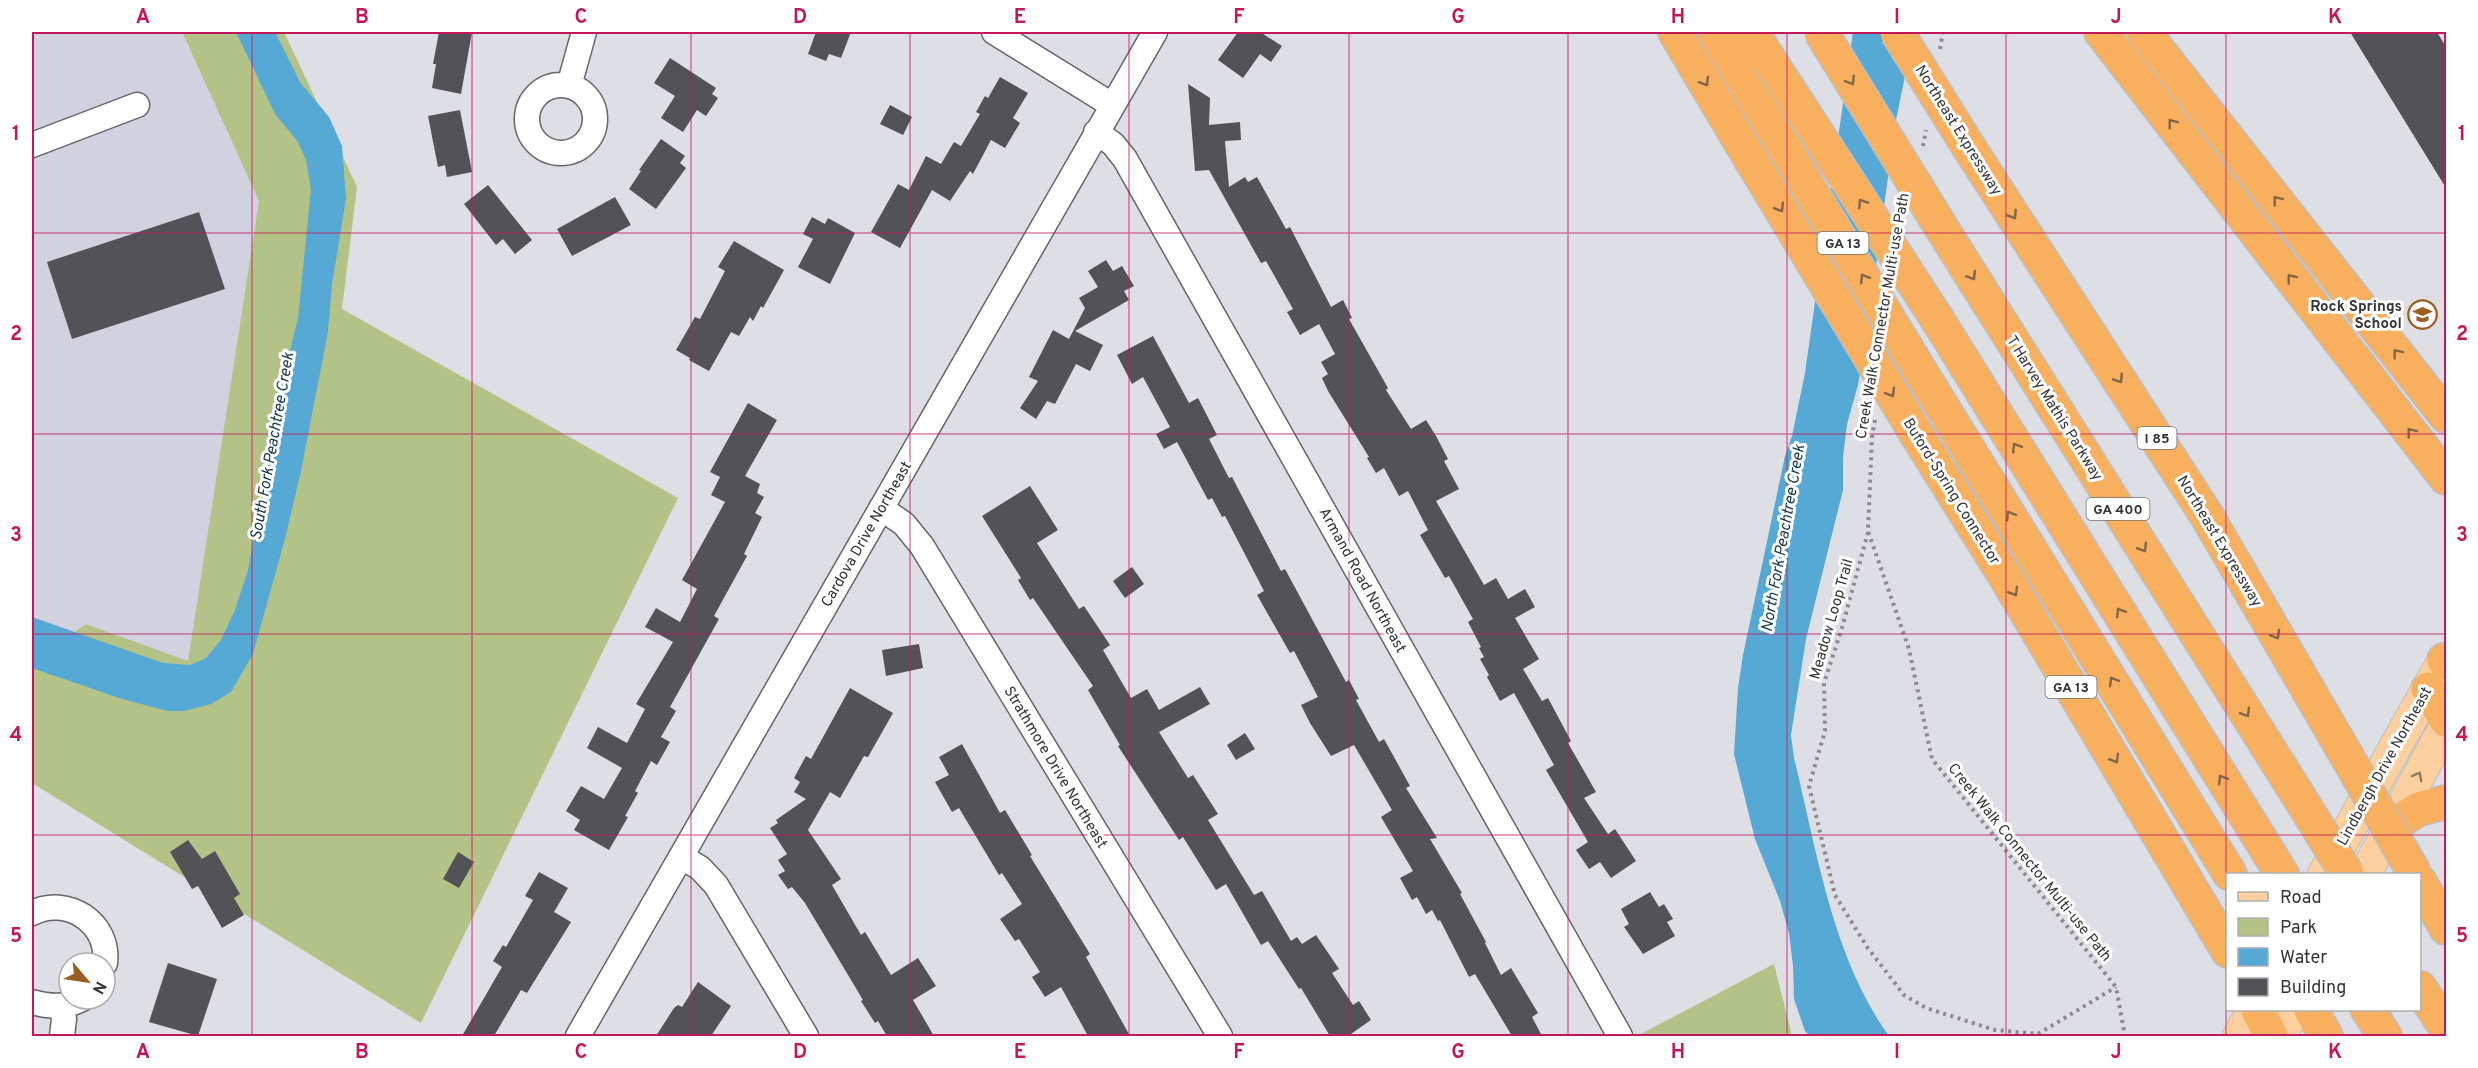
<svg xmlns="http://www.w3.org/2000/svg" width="2478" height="1068" viewBox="0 0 2478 1068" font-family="Overpass,sans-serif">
	<rect width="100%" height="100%" fill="#dedee5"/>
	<path fill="#d1d1df" d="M32 32H182L259 201 188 662 87 624 45 653 32 647Z"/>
	<path fill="#b3c387" d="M182 32H284L357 187 342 309 678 498 421 1023 32 783V670L45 653 86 624 188 661 259 201Z
		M1774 964 1792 1036H1639V1035Z"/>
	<path fill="#57a9d5" d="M236 32H275L300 82 329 117 342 146 346 199 332 284 328 332 301 471 286 535 253 654 231 692 211 704 184 711H168L122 699 32 668V617L163 663 190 665 206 658 221 640 235 610 248 570 281 388 298 318 311 189 306 160 298 142 275 114Z
		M1853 32H1914L1895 125 1867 333 1858 385 1847 424 1843 457V490L1806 639 1791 735 1794 758C1817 851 1832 957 1889 1036H1810L1805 1031 1794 999 1793 966 1789 933 1780 901 1755 839 1734 754 1738 688 1743 655 1785 456 1792 436 1805 373Z"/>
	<path fill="#525257" d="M439 32H472L461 94 432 88 436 64H433Z
		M816 32H851L841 58 829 54 826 61 808 54Z
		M1238 32H1260L1282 46 1271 62 1260 54 1243 78 1218 60Z
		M2350 32H2437L2446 47V188Z
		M670 58 716 88 712 94 718 98 706 116 697 110 683 132 661 118 675 96 654 83Z
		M1000 77 1028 93 1013 118 1020 123 1005 148 991 140 973 174 970 171 950 201 932 190 900 248 871 232 898 184 909 190 926 156 941 164 954 142 961 146 980 114 976 112 985 96 988 98Z
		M1188 84 1210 98 1209 125 1240 122 1241 140 1225 141 1229 187 1245 177 1248 182 1257 177 1286 229 1290 227 1331 307 1343 300 1352 318 1349 319 1388 388 1386 390 1411 429 1426 420 1436 436 1448 459 1444 461 1459 489 1436 501 1484 585 1496 578 1508 599 1525 589 1535 607 1515 618 1539 659 1523 669 1542 701 1548 698 1571 741 1568 743 1596 792 1584 798 1608 834 1615 829 1636 861 1611 878 1600 862 1589 869 1576 850 1588 842 1546 770 1554 765 1514 693 1500 701 1487 677 1489 675 1480 659 1484 657 1479 648 1481 647 1468 622 1473 619 1449 576 1445 578 1420 535 1428 530 1408 491 1399 496 1384 468 1376 473 1367 458 1369 457 1328 391 1322 378 1328 374 1321 362 1335 354 1319 324 1300 335 1287 312 1293 309 1266 261 1261 263 1209 170 1195 171Z
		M890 105 912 117 903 135 880 124Z
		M460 110 472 172 447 177 445 165 438 167 428 116Z
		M661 139 685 156 680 163 686 168 656 209 629 189 641 171 639 170Z
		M488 185 532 240 515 254 503 239 496 245 464 204Z
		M615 197 631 225 572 256 557 229Z
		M199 212 225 289 72 339 47 262Z
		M812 217 825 224 828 218 855 233 830 284 798 267 813 239 803 234Z
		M734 241 784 270 763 308 761 306 753 321 750 317 739 336 731 332 709 371 689 360 690 358 676 350 695 317 700 319 725 271 718 267Z
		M1106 260 1113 271 1122 266 1134 286 1124 291 1129 300 1075 331 1103 345 1090 371 1076 364 1055 404 1047 401 1036 419 1020 408 1038 381 1029 377 1053 330 1069 339 1085 308 1079 298 1098 287 1088 271Z
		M1153 336 1189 403 1198 398 1217 435 1209 439 1229 478 1232 477 1281 571 1285 569 1346 682 1349 680 1359 699 1356 700 1379 742 1384 739 1410 786 1406 788 1437 838 1430 839 1462 893 1460 894 1486 942 1485 943 1501 975 1511 968 1538 1013 1532 1017 1542 1036H1512L1475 974 1469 977 1440 920 1438 921 1432 910 1426 914 1417 897 1412 900 1400 878 1413 871 1381 817 1392 810 1354 745 1331 756 1310 723 1301 705 1318 697 1294 651 1290 653 1257 595 1264 591 1225 516 1222 517 1212 498 1208 500 1177 442 1164 449 1156 434 1170 427 1143 377 1132 384 1117 355Z
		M748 403 777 420 745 476 760 484 757 493 764 497 755 513 762 517 744 554 747 556 714 616 719 619 670 707 676 711 661 737 670 742 657 765 651 761 635 791 638 793 625 816 628 817 609 850 574 830 580 820 566 811 581 786 604 799 622 768 587 748 598 727 627 743 645 709 636 704 673 642 645 627 656 608 680 622 697 589 682 580 725 502 711 495 720 477 710 472Z
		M1030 486 1058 530 1037 543 1079 609 1084 606 1110 645 1103 650 1131 698 1147 689 1159 710 1200 687 1210 704 1159 732 1188 778 1193 775 1218 814 1208 820 1254 895 1262 891 1291 941 1297 937 1302 944 1316 935 1339 969 1332 973 1353 1005 1359 1001 1371 1020 1348 1036H1330L1301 988 1299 989 1268 941 1261 945 1226 884 1216 890 1183 837 1179 840 1118 746 1120 745 1088 690 1093 686 1033 598 1030 600 1018 580 1021 578 982 516Z
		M1132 567 1144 584 1125 598 1113 581Z
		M919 644 923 668 886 676 882 650Z
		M850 688 893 713 868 757 864 756 840 798 830 792 808 830 841 879 832 885 861 935 865 932 891 975 918 958 936 986 913 1000 934 1036H887L878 1021 875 1023 861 1001 863 1000 805 903 792 887 788 889 778 875 785 871 778 860 787 854 770 828 778 823 776 820 806 799 794 792 800 782 794 778 806 756 811 759Z
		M1245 733 1255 749 1236 760 1227 745Z
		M962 744 1000 813 1005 810 1032 855 1030 856 1090 954 1086 957 1130 1036H1088L1061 987 1045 997 1032 977 1040 972 1019 939 1015 941 1000 919 1022 904 1002 873 999 875 959 808 952 812 935 782 949 775 939 757Z
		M188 840 202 859 215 851 240 894 234 898 244 915 222 928 198 886 192 889 170 852Z
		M458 852 474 862 459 888 443 879Z
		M539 872 568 888 554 912 571 922 527 993 521 990 494 1036H462L502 967 493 961 503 945 506 947 533 900 525 896Z
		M1650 892 1659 907 1664 904 1673 919 1667 922 1675 936 1643 954 1624 927 1629 924 1621 909Z
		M168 963 217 979 198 1036 149 1022Z
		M698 982 731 1006 711 1036H656L674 1008 678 1005 682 1007Z"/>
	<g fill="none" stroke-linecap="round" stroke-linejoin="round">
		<defs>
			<path id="minor" d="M994 32 1112 105
				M527 119a34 34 0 1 1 68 0a34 34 0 1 1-68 0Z
				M569 86 584 32
				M1096 132 1113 144 1125 159 1620 1036
				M32 145 137 105
				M881 508 904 524 922 546 1220 1036
				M682 857 700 868 716 885 806 1036
				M32 913C67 895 110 923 105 963
				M32 1002C50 1007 65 1008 82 999
				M62 1036 64 1019 62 1006
				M578 1036 1155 32"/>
			<path id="major" d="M2324 874 2439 669
				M2365 874 2446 726
				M2239 1036 2253 1010
				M2280 1036 2294 1010"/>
			<path id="highway" d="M1675 32 1750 158
				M1715 32 1758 104
				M1752 32 1769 59
				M2101 32 2446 478
				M2144 32 2446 416
				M1970 149 2207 516 2334 734
				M1941 227 2296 792
				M1939 322 2282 874
				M1927 382 2230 874
				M1917 435 2005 576 2228 951
				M2444 660 2446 663
				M2428 689 2446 720
				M2390 827 2419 809 2446 802
				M2420 882 2446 928
				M2420 988 2446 1028
				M2258 1010 2271 1036
				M2311 1010 2326 1036
				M2368 1010 2385 1036"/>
		</defs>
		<use href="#minor" stroke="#65656a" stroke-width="27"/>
		<use href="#major" stroke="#bebebf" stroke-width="34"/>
		<use href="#highway" stroke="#bebebf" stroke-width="36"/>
		<path stroke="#8a8a8f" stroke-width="4" stroke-dasharray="3 4.5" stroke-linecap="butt" d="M1940 49 1943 32
			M1923 146 1926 130
			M1875 420 1872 437 1868 531 1909 649 1932 759 2116 987 2125 1036
			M1868 532 1842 628 1824 683 1825 731 1809 786 1835 895 1867 947 1904 995 1926 1008 1995 1030 2038 1034 2116 987"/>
		<use href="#minor" stroke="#fff" stroke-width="24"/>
		<use href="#major" stroke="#fbcf9e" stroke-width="32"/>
		<use href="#highway" stroke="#f8af5e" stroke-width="33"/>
		<defs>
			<path id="highway-bridge" d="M1821 32 1941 227
				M1897 32 1970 149
				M1769 59 1939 322
				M1758 104 1927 382
				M1750 158 1917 435
				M2334 734 2415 874
				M2296 792 2347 874"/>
		</defs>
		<use href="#highway-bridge" stroke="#bebebf" stroke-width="36" stroke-linecap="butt"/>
		<use href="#highway-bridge" stroke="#f8af5e" stroke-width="33"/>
	</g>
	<defs><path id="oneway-chevron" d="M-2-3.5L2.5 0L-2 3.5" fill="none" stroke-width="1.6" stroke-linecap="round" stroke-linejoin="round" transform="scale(1.5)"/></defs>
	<g stroke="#836647">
		<use href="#oneway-chevron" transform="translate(1851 81) rotate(58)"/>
		<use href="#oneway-chevron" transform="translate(1705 82) rotate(59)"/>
		<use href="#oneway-chevron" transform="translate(2172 123) rotate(-128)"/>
		<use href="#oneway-chevron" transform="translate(2277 200) rotate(-128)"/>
		<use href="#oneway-chevron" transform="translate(1862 203) rotate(-123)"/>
		<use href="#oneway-chevron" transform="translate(1780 208) rotate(59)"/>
		<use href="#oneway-chevron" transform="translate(2013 215) rotate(57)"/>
		<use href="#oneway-chevron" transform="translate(1972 276) rotate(58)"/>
		<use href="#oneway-chevron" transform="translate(1864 278) rotate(-121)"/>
		<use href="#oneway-chevron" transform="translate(2291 278) rotate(-128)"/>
		<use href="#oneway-chevron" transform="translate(2397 353) rotate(-128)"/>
		<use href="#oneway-chevron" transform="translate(2119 379) rotate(57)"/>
		<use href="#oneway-chevron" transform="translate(1891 393) rotate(59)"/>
		<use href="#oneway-chevron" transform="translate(2411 432) rotate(-128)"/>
		<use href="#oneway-chevron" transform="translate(2016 447) rotate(-122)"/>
		<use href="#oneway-chevron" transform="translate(2010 515) rotate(-122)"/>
		<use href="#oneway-chevron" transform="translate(2143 548) rotate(58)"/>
		<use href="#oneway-chevron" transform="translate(2014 592) rotate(59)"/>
		<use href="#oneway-chevron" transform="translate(2120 612) rotate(-122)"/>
		<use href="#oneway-chevron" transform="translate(2276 635) rotate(60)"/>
		<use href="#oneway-chevron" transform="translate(2113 681) rotate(-121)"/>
		<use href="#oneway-chevron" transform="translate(2246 713) rotate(58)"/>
		<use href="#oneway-chevron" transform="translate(2115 759) rotate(59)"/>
		<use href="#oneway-chevron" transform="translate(2222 779) rotate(-122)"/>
	</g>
	<use stroke="#8e7a65" href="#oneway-chevron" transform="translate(2418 776) rotate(-61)"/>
	<path fill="none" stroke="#c2185b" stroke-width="1.5" stroke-opacity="0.55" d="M252 32V1036M472 32V1036M691 32V1036M910 32V1036M1129 32V1036M1349 32V1036M1568 32V1036M1787 32V1036M2006 32V1036M2226 32V1036M32 233H2446M32 434H2446M32 634H2446M32 835H2446"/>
	<defs>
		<symbol id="school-ring" viewBox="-11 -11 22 22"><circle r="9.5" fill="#fff" stroke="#9b5d22" stroke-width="1.5"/><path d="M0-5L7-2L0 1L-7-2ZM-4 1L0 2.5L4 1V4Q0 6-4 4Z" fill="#9b5d22"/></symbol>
	</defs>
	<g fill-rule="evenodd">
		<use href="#school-ring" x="2406" y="298" width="33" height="33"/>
	</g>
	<g text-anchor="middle" stroke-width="6" stroke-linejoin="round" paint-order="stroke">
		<g fill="#fff" stroke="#727273" stroke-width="1.5">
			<rect x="1817.5" y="232" width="51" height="22" rx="4.5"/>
			<rect x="2137.5" y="427" width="39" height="22" rx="4.5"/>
			<rect x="2086.5" y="498" width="63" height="22" rx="4.5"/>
			<rect x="2045.5" y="676" width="51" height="22" rx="4.5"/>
		</g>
		<g font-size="14" font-weight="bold" fill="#353537">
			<text x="1843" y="248">GA 13</text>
			<text x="2157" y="443">I 85</text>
			<text x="2118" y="514">GA 400</text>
			<text x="2071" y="692">GA 13</text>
		</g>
		<g font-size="15" fill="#353537" stroke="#fff">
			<text transform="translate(1959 130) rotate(58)" y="5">Northeast Expressway</text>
			<text transform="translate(1882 316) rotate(-80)" y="5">Creek Walk Connector Multi-use Path</text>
			<text transform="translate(2055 408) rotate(58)" y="5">T Harvey Mathis Parkway</text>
			<text transform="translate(1952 491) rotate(58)" y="5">Buford-Spring Connector</text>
			<text transform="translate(866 534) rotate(-60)" y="5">Cardova Drive Northeast</text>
			<text transform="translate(2220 541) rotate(59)" y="5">Northeast Expressway</text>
			<text transform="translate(1363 580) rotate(61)" y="5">Armand Road Northeast</text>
			<text transform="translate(1831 619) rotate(-74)" y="5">Meadow Loop Trail</text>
			<text transform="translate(2384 766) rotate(-61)" y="5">Lindbergh Drive Northeast</text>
			<text transform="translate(1056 767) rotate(59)" y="5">Strathmore Drive Northeast</text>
			<text transform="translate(2030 862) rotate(51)" y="5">Creek Walk Connector Multi-use Path</text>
		</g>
		<g font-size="15" font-weight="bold" fill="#353537" stroke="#fff" text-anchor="end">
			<text x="2402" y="311">Rock Springs<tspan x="2402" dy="17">School</tspan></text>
		</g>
		<g font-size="16" font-style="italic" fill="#15394c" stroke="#fff">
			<text transform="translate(271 446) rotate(-80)" y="6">South Fork Peachtree Creek</text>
			<text transform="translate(1782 538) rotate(-80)" y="6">North Fork Peachtree Creek</text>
		</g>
	</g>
	<rect width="2478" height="1068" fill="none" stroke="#ffffff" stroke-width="66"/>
	<rect x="2226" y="873" width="195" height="138" fill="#ffffff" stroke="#aeaeaf" stroke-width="1.5"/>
	<rect x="2238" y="892" width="30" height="9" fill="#fbcf9e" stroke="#aeaeaf" stroke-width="1.5"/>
	<text x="2280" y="903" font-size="18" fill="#353537">Road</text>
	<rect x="2238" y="918" width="30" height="18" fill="#b3c387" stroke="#aeaeaf" stroke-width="1.5"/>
	<text x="2280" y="933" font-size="18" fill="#353537">Park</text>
	<rect x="2238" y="948" width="30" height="18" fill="#57a9d5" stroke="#aeaeaf" stroke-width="1.5"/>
	<text x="2280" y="963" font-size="18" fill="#353537">Water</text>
	<rect x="2238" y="978" width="30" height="18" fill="#525257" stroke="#aeaeaf" stroke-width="1.5"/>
	<text x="2280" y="993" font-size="18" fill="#353537">Building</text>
	<g transform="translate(87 981) rotate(119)"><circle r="28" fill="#ffffff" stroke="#aeaeaf" stroke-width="1.5"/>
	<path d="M0-4.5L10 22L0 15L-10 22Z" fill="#9b5d22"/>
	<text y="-9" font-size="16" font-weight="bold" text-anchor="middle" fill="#353537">N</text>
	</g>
	<rect x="33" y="33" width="2412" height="1002" fill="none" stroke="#c2185b" stroke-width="2"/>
	<g font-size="20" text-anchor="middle" font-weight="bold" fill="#c2185b">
		<text x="143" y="23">A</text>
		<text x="362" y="23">B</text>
		<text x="581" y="23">C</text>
		<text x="800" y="23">D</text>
		<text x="1020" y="23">E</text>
		<text x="1239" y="23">F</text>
		<text x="1458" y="23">G</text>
		<text x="1678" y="23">H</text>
		<text x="1897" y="23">I</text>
		<text x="2116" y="23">J</text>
		<text x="2335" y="23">K</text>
		<text x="16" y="140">1</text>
		<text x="2462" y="140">1</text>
		<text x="16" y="340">2</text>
		<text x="2462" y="340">2</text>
		<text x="16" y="541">3</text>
		<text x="2462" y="541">3</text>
		<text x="16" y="741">4</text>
		<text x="2462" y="741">4</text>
		<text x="16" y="942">5</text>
		<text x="2462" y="942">5</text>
		<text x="143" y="1058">A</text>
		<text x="362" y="1058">B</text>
		<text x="581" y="1058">C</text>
		<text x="800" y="1058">D</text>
		<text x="1020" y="1058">E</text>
		<text x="1239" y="1058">F</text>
		<text x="1458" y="1058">G</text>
		<text x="1678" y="1058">H</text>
		<text x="1897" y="1058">I</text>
		<text x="2116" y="1058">J</text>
		<text x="2335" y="1058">K</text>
	</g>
</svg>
